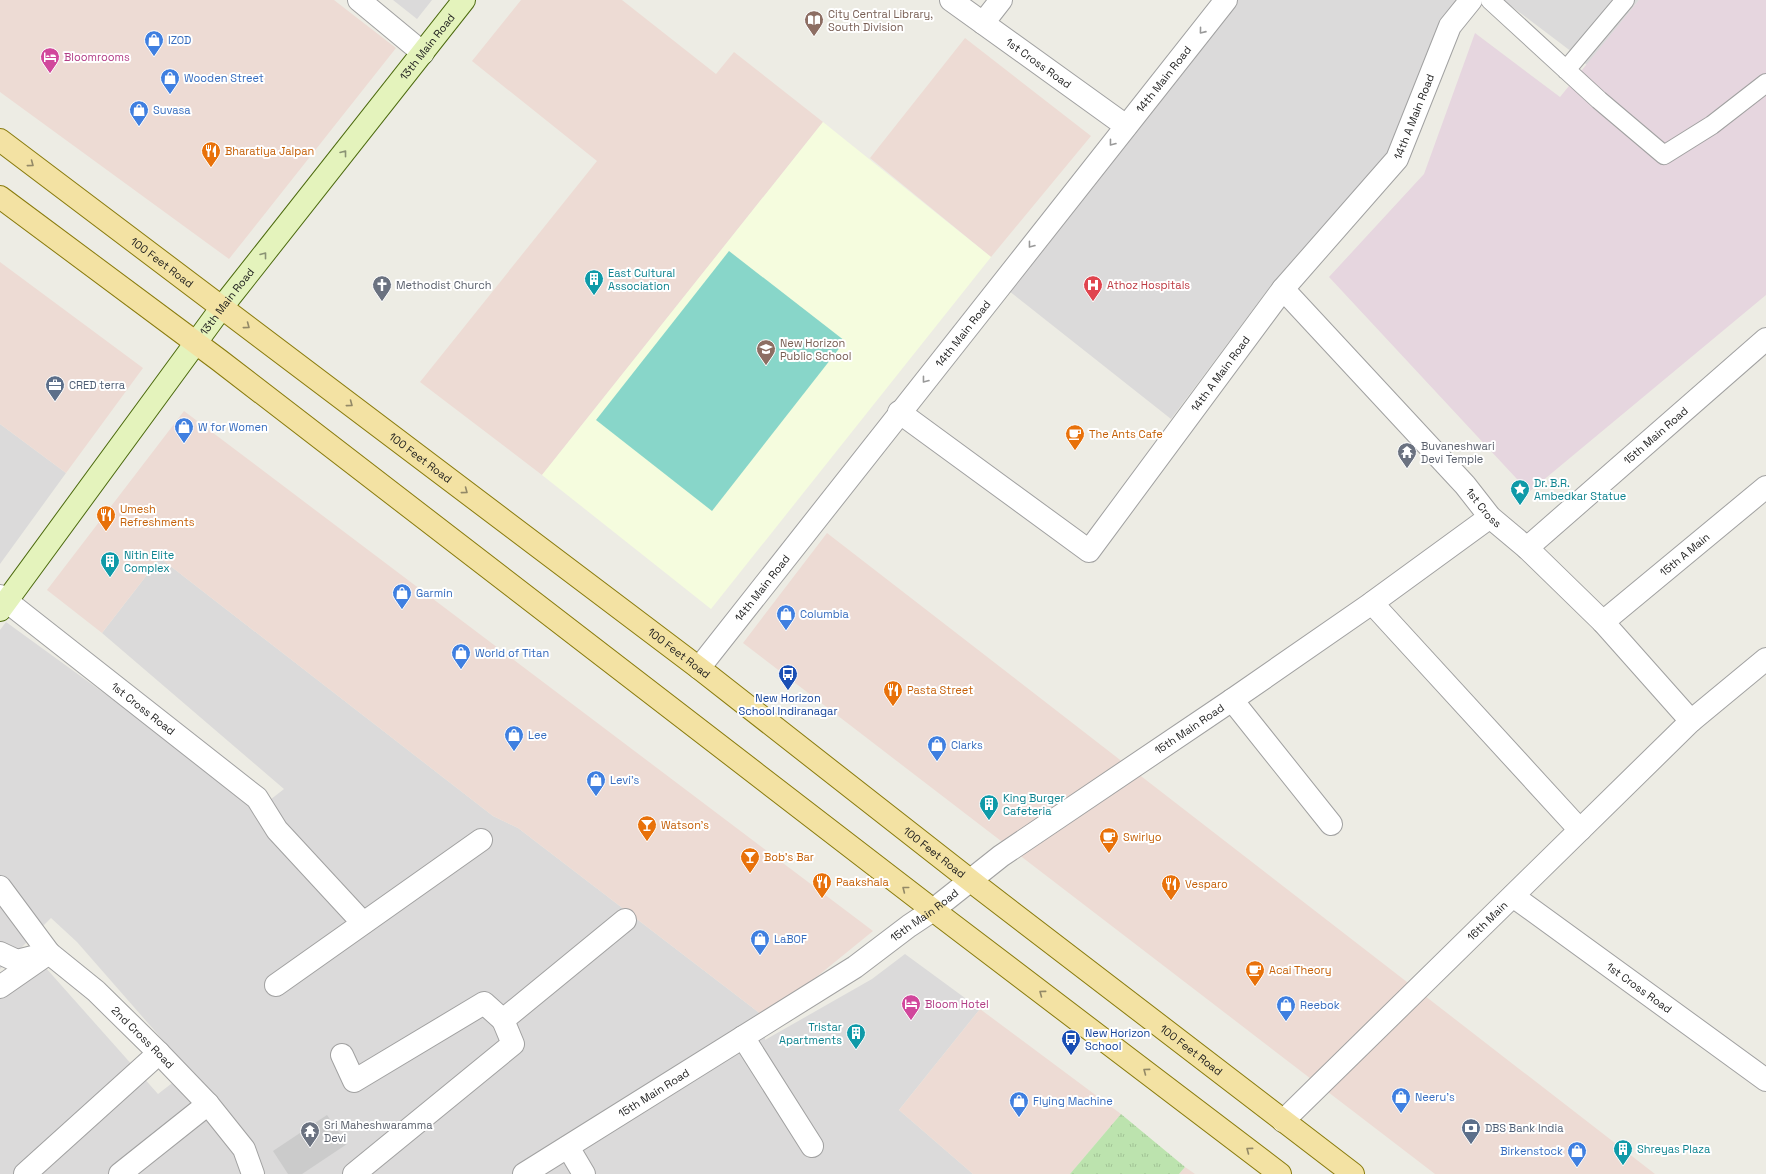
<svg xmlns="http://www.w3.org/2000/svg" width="1766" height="1174" viewBox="0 0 1766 1174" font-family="'Space Grotesk',sans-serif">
	<defs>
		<pattern id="grass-tufts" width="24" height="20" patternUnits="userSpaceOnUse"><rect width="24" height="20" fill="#bce3ae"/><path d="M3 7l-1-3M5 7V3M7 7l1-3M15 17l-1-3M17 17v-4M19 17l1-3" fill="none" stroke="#a1c295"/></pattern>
	</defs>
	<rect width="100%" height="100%" fill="#edece4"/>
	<path fill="#dbdada" d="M393 0H432L417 19Z
		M1232 0H1457L1441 19 1389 152 1275 280 1171 419 1009 291Z
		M1503 0H1639L1587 65 1572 52Z
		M0 424 66 473 0 564Z
		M160 558 493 816 518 828 766 1018 765 1040 872 979 905 954 980 1009 899 1110 973 1174H0V997L45 967 158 1094 189 1070 77 942 51 918 0 969V630L6 622 261 807 284 789 102 633Z"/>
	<path fill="#eddbd4" d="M0 0H334L396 48 229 259 0 92Z
		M521 0H622L716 74 734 52 823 122 542 475 420 382 597 161 472 61Z
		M965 38 1091 136 991 257 870 158Z
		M0 262 143 368 66 473 0 424Z
		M184 411 873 931 766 1018 518 828 493 816 160 558 102 633 47 590Z
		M827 533 1438 1006 1655 1174H1435L743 643Z
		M980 1009 1121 1114 1070 1174H973L899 1110Z
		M1185 1167 1195 1174H1179Z"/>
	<path fill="#e6d6df" d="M1639 0H1766V295L1529 492 1329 277 1424 174 1475 33 1560 97Z"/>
	<path fill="#f5fcde" d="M823 122 991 257 711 609 542 475Z"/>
	<path fill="#cbcbcb" d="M327 1115 347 1144 302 1174H288L273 1151Z"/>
	<path fill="url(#grass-tufts)" d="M1121 1114 1185 1167 1179 1174H1070Z"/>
	<path fill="#88d6c9" d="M729 251 845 341 712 511 596 420Z"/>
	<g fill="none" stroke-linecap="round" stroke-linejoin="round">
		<defs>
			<path id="lane" d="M1490 0 1599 100 1664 155 1712 125 1766 83
				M1566 70 1625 0"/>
			<g id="street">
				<path d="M359 0 423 53"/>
				<path id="s1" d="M951 0 1126 126"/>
				<path d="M983 23 1001 0"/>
				<path id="s2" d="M1283 289 1465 485 1490 517 1527 548 1603 622 1691 721"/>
				<path id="s3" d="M899 412 1089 551 1283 289 1397 159 1450 26 1471 0"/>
				<path id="s4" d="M1527 548 1766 339"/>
				<path id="s5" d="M0 596 257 798 277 830 363 923"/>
				<path d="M1372 603 1580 830"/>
				<path id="s6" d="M1603 622 1766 487"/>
				<path id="s7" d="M699 668 1226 0"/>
				<path d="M1232 700 1331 824"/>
				<path d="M0 887 49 953 0 987"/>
				<path id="s8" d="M1513 896 1766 1080"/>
				<path id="s9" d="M0 953 17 961 49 953 96 991 159 1053 208 1104 244 1149 253 1174"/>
				<path d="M276 985 481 840"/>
				<path d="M743 1037 812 1146"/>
				<path d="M342 1055 354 1081 484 1003 503 1020"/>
				<path id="s10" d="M1283 1121 1691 721 1766 659"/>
				<path d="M568 1147 584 1174"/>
				<path d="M25 1174 159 1053"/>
				<path d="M120 1174 208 1104"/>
				<path d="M354 1174 513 1044 503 1020 625 920"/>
				<path id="s11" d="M524 1174 855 967 909 926 933 910 1001 856 1232 700 1372 603 1490 517"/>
			</g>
			<g id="secondary">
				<path id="s12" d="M0 610 222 307 464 0"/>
			</g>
			<g id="primary">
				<path id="s13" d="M0 140 699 668 971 881 1353 1174"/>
				<path d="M0 197 219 360 933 910 1280 1174"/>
			</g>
		</defs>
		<use href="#lane" stroke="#a1a1a1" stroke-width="20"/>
		<use href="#street" stroke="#a1a1a1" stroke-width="24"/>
		<use href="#secondary" stroke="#4c6a0e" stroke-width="24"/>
		<use href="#primary" stroke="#897b0d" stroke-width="24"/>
		<use href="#lane" stroke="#fff" stroke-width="18"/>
		<use href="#street" stroke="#fff" stroke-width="22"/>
		<use href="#secondary" stroke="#e4f3bc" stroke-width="22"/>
		<use href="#primary" stroke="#f3e2a3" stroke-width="22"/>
	</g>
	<defs><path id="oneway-chevron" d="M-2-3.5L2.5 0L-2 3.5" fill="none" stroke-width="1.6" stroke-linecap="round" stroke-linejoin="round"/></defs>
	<g stroke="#999">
		<use href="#oneway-chevron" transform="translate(1202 31) rotate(129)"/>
		<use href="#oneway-chevron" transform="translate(1112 143) rotate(128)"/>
		<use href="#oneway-chevron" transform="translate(1031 245) rotate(128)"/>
		<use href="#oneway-chevron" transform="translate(925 380) rotate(128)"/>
	</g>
	<g stroke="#8a9374">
		<use href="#oneway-chevron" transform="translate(344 153) rotate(-52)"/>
		<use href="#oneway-chevron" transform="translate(264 255) rotate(-52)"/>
	</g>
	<g stroke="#938967">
		<use href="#oneway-chevron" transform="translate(31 164) rotate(37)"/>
		<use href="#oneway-chevron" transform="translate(247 326) rotate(37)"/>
		<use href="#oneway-chevron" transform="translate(350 404) rotate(37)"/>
		<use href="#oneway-chevron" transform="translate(465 491) rotate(37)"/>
		<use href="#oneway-chevron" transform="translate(905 889) rotate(-142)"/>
		<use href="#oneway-chevron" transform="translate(1042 993) rotate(-143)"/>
		<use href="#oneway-chevron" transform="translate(1146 1071) rotate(-143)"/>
		<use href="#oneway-chevron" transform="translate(1249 1150) rotate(-143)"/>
	</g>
	<defs>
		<symbol id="library-pin" viewBox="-11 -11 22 30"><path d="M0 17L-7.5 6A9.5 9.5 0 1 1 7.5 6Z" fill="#8d6e63" stroke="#fff"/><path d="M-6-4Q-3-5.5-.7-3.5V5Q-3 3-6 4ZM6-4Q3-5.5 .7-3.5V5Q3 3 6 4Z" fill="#fff"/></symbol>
		<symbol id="shop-pin" viewBox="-11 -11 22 30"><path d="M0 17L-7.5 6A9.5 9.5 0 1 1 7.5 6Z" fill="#3f7fe0" stroke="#fff"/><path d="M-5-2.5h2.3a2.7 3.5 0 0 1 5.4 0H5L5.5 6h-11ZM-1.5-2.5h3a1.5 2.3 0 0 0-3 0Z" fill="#fff"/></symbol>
		<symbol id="hotel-pin" viewBox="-11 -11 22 30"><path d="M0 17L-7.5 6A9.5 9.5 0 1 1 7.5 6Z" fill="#d1479c" stroke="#fff"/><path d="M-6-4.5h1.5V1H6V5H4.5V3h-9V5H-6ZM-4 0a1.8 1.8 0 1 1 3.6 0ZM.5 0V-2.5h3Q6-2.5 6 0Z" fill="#fff"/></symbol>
		<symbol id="restaurant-pin" viewBox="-11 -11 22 30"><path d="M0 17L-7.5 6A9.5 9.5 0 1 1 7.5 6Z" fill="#e8710a" stroke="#fff"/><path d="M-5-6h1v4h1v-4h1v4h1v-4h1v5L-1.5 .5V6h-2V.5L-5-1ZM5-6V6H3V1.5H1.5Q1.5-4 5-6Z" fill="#fff"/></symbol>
		<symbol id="building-pin" viewBox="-11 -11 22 30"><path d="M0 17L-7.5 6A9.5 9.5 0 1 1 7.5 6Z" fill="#0f9aa8" stroke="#fff"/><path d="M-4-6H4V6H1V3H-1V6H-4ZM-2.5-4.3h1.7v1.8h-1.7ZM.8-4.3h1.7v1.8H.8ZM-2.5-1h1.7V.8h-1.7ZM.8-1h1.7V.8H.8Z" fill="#fff"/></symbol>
		<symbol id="church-pin" viewBox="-11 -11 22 30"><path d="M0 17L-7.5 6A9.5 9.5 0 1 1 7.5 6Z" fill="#6b7280" stroke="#fff"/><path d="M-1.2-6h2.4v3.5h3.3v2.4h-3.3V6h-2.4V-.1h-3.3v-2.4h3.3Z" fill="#fff"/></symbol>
		<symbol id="hospital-pin" viewBox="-11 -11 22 30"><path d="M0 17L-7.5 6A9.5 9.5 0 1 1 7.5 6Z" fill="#e0444e" stroke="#fff"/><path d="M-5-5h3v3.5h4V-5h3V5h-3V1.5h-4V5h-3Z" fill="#fff"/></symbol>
		<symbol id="school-pin" viewBox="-11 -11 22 30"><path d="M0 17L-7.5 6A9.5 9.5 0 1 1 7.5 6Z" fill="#8d6e63" stroke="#fff"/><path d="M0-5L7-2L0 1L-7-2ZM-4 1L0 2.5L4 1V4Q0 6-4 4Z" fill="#fff"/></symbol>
		<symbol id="office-pin" viewBox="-11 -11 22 30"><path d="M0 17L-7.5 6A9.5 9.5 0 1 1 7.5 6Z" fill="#5c6f8a" stroke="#fff"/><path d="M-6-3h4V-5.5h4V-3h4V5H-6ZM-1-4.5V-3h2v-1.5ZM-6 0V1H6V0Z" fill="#fff"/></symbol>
		<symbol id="cafe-pin" viewBox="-11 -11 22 30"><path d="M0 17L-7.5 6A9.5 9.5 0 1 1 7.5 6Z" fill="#e8710a" stroke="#fff"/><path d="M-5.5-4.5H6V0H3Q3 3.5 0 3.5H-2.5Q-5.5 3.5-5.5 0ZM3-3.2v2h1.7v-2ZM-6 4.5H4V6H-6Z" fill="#fff"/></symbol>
		<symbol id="temple-pin" viewBox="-11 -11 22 30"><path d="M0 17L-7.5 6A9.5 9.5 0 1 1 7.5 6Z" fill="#6b7280" stroke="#fff"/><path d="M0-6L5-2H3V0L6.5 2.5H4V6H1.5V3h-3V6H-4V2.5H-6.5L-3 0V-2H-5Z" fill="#fff"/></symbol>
		<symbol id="sight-pin" viewBox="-11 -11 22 30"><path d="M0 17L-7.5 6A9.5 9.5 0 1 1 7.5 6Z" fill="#0f9aa8" stroke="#fff"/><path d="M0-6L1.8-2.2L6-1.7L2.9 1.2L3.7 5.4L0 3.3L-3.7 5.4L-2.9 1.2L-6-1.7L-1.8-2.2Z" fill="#fff"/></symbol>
		<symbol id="bus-pin" viewBox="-11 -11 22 30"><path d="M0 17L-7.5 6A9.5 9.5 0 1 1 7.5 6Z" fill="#1a4fb4" stroke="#fff"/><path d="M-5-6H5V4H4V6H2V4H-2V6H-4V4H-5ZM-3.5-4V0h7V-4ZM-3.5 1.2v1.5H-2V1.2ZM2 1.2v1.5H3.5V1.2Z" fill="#fff"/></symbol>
		<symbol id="bar-pin" viewBox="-11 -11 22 30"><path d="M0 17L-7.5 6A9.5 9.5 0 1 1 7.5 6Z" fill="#e8710a" stroke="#fff"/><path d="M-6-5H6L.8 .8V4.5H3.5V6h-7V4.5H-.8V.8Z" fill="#fff"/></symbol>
		<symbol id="bank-pin" viewBox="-11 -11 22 30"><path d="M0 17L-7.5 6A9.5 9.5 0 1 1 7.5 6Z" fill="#5c6f8a" stroke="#fff"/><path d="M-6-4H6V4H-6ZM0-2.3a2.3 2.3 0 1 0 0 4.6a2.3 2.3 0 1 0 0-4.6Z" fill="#fff"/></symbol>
	</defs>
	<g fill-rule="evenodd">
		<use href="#library-pin" x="803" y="9" width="22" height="30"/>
		<use href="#shop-pin" x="143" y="29" width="22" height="30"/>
		<use href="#hotel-pin" x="39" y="46" width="22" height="30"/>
		<use href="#shop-pin" x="159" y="67" width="22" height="30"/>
		<use href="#shop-pin" x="128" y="99" width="22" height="30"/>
		<use href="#restaurant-pin" x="200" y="140" width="22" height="30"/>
		<use href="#building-pin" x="583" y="268" width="22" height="30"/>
		<use href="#church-pin" x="371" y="274" width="22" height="30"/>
		<use href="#hospital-pin" x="1082" y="274" width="22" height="30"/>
		<use href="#school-pin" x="755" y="338" width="22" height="30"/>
		<use href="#office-pin" x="44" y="374" width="22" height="30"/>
		<use href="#shop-pin" x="173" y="416" width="22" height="30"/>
		<use href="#cafe-pin" x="1064" y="423" width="22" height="30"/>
		<use href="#temple-pin" x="1396" y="441" width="22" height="30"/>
		<use href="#sight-pin" x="1509" y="478" width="22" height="30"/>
		<use href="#restaurant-pin" x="95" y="504" width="22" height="30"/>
		<use href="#building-pin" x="99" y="550" width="22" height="30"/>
		<use href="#shop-pin" x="391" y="582" width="22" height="30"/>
		<use href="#shop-pin" x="775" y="603" width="22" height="30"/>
		<use href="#shop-pin" x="450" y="642" width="22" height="30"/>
		<use href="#bus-pin" x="777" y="663" width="22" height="30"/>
		<use href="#restaurant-pin" x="882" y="679" width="22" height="30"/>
		<use href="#shop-pin" x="503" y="724" width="22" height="30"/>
		<use href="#shop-pin" x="926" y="734" width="22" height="30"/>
		<use href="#shop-pin" x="585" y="769" width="22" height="30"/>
		<use href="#building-pin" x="978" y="793" width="22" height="30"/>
		<use href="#bar-pin" x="636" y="814" width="22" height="30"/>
		<use href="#cafe-pin" x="1098" y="826" width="22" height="30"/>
		<use href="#bar-pin" x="739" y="846" width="22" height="30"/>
		<use href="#restaurant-pin" x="811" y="871" width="22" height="30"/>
		<use href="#restaurant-pin" x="1160" y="873" width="22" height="30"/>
		<use href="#shop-pin" x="749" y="928" width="22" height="30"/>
		<use href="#cafe-pin" x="1244" y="959" width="22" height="30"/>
		<use href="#hotel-pin" x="900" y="993" width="22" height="30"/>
		<use href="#shop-pin" x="1275" y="994" width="22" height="30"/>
		<use href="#building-pin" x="845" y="1022" width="22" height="30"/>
		<use href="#bus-pin" x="1060" y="1028" width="22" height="30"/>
		<use href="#shop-pin" x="1390" y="1086" width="22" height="30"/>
		<use href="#shop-pin" x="1008" y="1090" width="22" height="30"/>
		<use href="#bank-pin" x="1460" y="1117" width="22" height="30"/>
		<use href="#temple-pin" x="299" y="1120" width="22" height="30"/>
		<use href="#building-pin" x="1612" y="1138" width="22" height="30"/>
		<use href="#shop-pin" x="1566" y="1140" width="22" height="30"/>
	</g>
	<g text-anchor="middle" stroke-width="4" stroke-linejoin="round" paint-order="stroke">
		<g font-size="11" fill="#785e54" stroke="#fff" text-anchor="start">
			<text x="828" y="18">City Central Library,<tspan x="828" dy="13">South Division</tspan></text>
			<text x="780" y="347">New Horizon<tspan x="780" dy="13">Public School</tspan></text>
		</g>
		<g font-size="11" fill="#366cbe" stroke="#fff" text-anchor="start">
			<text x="168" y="44">IZOD</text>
			<text x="184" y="82">Wooden Street</text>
			<text x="153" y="114">Suvasa</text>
			<text x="198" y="431">W for Women</text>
			<text x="416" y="597">Garmin</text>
			<text x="800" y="618">Columbia</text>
			<text x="475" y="657">World of Titan</text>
			<text x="528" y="739">Lee</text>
			<text x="951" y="749">Clarks</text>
			<text x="610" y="784">Levi's</text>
			<text x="774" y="943">LaBOF</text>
			<text x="1300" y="1009">Reebok</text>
			<text x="1415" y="1101">Neeru's</text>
			<text x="1033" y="1105">Flying Machine</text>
			<text x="1563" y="1155" text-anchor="end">Birkenstock</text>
		</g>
		<g font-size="11" fill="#1d1d1d" stroke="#fff">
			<text dy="4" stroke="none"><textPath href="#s12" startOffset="707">13th Main Road</textPath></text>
			<text dy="4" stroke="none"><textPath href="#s1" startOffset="108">1st Cross Road</textPath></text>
			<text dy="4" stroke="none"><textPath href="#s7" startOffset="750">14th Main Road</textPath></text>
			<text dy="4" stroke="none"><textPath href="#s3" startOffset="780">14th A Main Road</textPath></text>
			<text dy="4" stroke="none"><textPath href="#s13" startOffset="203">100 Feet Road</textPath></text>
			<text dy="4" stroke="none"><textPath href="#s12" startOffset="383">13th Main Road</textPath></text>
			<text dy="4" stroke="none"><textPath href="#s7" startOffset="426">14th Main Road</textPath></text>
			<text dy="4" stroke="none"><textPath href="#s3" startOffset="456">14th A Main Road</textPath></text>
			<text dy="4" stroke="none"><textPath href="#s4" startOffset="171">15th Main Road</textPath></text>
			<text dy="4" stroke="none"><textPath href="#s13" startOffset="527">100 Feet Road</textPath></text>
			<text dy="4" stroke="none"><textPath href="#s2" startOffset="297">1st Cross</textPath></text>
			<text dy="4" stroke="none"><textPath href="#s6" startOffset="106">15th A Main</textPath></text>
			<text dy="4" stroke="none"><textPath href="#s7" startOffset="102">14th Main Road</textPath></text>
			<text dy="4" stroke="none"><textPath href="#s13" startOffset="851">100 Feet Road</textPath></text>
			<text dy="4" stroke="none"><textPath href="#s5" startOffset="182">1st Cross Road</textPath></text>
			<text dy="4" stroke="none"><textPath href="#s11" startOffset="801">15th Main Road</textPath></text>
			<text dy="4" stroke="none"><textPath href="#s13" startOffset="1175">100 Feet Road</textPath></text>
			<text dy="4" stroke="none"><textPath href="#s11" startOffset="477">15th Main Road</textPath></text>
			<text dy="4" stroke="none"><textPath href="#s10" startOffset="286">16th Main</textPath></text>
			<text dy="4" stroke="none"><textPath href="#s8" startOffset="156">1st Cross Road</textPath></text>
			<text dy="4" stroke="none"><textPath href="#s9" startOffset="178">2nd Cross Road</textPath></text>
			<text dy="4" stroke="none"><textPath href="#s13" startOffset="1499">100 Feet Road</textPath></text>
			<text dy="4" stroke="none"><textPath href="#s11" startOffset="153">15th Main Road</textPath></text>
		</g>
		<g font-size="11" fill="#b23c85" stroke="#fff" text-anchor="start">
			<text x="64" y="61">Bloomrooms</text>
			<text x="925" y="1008">Bloom Hotel</text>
		</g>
		<g font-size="11" fill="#c56008" stroke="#fff" text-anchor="start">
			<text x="225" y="155">Bharatiya Jalpan</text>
			<text x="1089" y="438">The Ants Cafe</text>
			<text x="120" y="513">Umesh<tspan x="120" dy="13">Refreshments</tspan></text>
			<text x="907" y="694">Pasta Street</text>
			<text x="661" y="829">Watson's</text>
			<text x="1123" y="841">Swirlyo</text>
			<text x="764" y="861">Bob's Bar</text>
			<text x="836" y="886">Paakshala</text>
			<text x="1185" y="888">Vesparo</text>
			<text x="1269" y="974">Acai Theory</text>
		</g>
		<g font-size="11" fill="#0d838f" stroke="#fff" text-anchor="start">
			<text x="608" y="277">East Cultural<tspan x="608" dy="13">Association</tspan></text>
			<text x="1534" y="487">Dr. B.R.<tspan x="1534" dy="13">Ambedkar Statue</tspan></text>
			<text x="124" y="559">Nitin Elite<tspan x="124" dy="13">Complex</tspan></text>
			<text x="1003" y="802">King Burger<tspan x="1003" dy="13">Cafeteria</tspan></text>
			<text x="842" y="1031" text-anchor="end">Tristar<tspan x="842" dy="13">Apartments</tspan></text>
			<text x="1637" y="1153">Shreyas Plaza</text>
		</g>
		<g font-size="11" fill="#5b616d" stroke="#fff" text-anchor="start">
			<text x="396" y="289">Methodist Church</text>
			<text x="1421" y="450">Buvaneshwari<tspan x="1421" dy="13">Devi Temple</tspan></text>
			<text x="324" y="1129">Sri Maheshwaramma<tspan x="324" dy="13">Devi</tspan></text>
		</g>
		<g font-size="11" fill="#be3a42" stroke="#fff" text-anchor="start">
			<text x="1107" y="289">Athoz Hospitals</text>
		</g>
		<g font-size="11" fill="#4e5e75" stroke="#fff" text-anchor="start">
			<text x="69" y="389">CRED terra</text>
			<text x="1485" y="1132">DBS Bank India</text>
		</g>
		<g font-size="11" fill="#164399" stroke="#fff">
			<text x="788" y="702">New Horizon<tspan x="788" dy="13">School Indiranagar</tspan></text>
			<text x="1085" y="1037" text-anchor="start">New Horizon<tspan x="1085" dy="13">School</tspan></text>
		</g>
	</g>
</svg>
